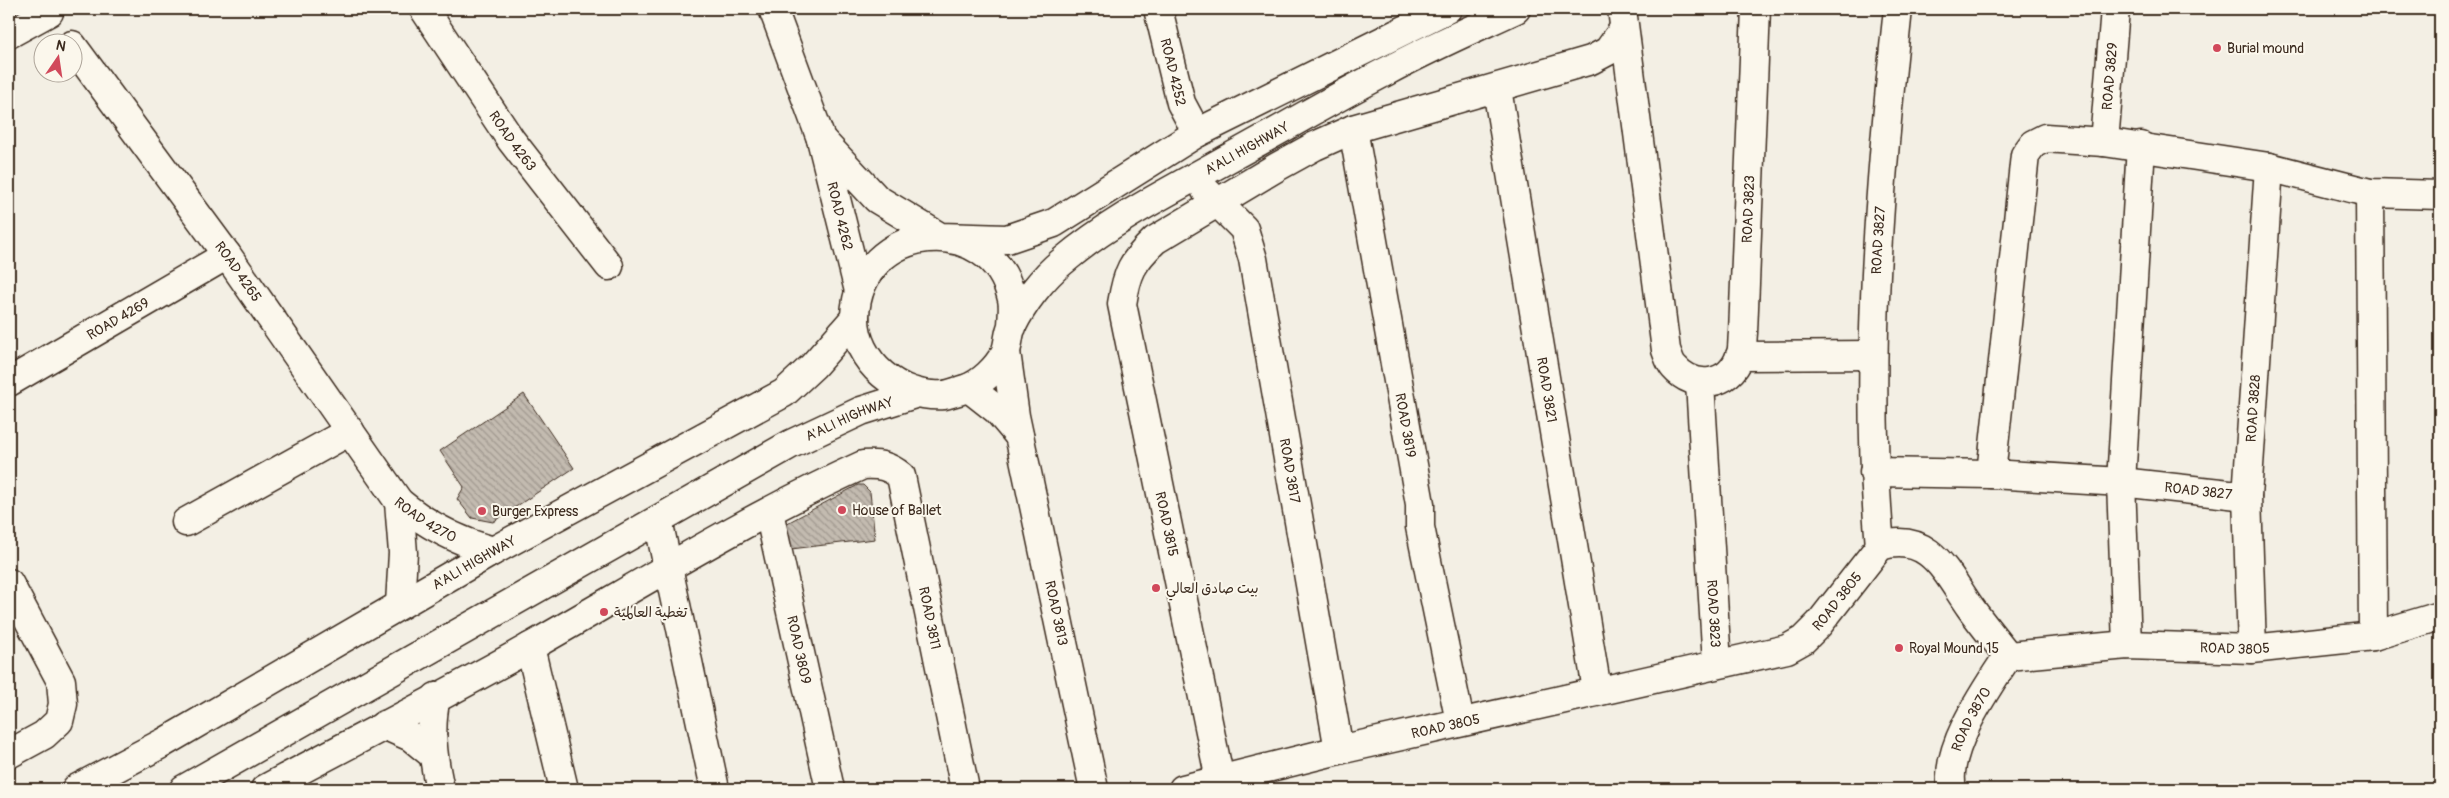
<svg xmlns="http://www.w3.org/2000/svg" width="2449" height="798" viewBox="0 0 2449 798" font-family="Pangolin,'Playpen Sans Arabic',sans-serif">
	<defs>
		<pattern id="building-back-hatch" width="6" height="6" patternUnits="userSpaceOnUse" patternTransform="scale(1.25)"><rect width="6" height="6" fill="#c3bbb0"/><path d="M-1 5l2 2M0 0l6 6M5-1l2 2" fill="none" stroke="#a0988f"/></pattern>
	</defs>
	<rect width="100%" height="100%" fill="#f3efe4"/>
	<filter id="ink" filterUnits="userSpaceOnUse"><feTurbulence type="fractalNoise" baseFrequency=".02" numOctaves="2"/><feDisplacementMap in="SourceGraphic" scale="10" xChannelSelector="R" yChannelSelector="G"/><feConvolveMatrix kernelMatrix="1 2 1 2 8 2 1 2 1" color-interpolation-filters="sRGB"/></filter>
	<g filter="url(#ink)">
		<path fill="url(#building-back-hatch)" stroke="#3b2a1e" d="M524 394 574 468 493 522 472 518 457 499 464 487 440 451Z
			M858 485H863L870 492 875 539 791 549 778 528Z"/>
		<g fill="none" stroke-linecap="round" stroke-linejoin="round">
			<defs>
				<g id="minor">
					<path id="s1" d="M424 9 511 140 609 266"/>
					<path id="s2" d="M773 9 821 139 859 291"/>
					<path id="s3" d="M1158 9 1181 103 1197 133"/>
					<path id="s4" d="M1622 9 1666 350C1668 355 1670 363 1674 367 1694 390 1729 387 1740 356 1743 350 1742 340 1743 333L1756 9"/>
					<path d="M9 34 49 12"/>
					<path id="s5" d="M72 45 227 255 399 502C428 526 457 541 493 551"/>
					<path id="s6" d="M1497 89 1597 690"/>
					<path id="s7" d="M1353 129 1420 504V527L1460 722"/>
					<path d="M821 139 877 199 940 237 1007 239 1054 223 1197 133 1447 9"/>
					<path id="s8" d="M2104 142 2115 9"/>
					<path id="s9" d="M1206 191 1244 229 1253 259 1339 750"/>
					<path d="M2370 193 2373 636"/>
					<path id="s10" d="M1012 327C1012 318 1014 308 1012 299 992 209 859 221 855 316 854 362 900 399 944 395 950 394 958 391 965 389 981 384 997 368 1005 353 1009 345 1008 334 1012 326 1023 303 1043 277 1063 261 1111 220 1172 190 1227 159 1280 130 1333 99 1387 71 1429 48 1473 29 1516 9"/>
					<path id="s11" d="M1006 352 1015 416 1094 789"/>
					<path d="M1740 356 1873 355"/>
					<path id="s12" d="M9 382 227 255"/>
					<path id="s13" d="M1700 383 1717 664"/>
					<path d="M969 388 997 410 1019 436"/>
					<path id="s14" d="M1874 472 1991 474 2121 482 2247 496"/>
					<path d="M1991 474 2025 155 2033 144 2045 138 2104 142 2269 167 2370 193 2440 195"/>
					<path d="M399 502 403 553 400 604"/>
					<path id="s15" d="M769 512 830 789"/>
					<path d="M658 520 715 789"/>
					<path d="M186 522 350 431"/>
					<path id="s16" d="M1880 546C1864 367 1879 186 1898 9"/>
					<path d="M9 583 61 681 63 704 59 721 44 735 9 754"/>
					<path d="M2127 645 2121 482 2141 146"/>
					<path d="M530 647 564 789"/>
					<path id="s17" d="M2252 649 2247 496 2269 167"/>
					<path d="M436 697C429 729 433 758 440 789"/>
					<path d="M384 725 411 737 433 755"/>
					<path d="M1220 780 1122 304C1127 272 1132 262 1155 240L1277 167 1315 146 1353 129 1591 60 1608 51 1623 30"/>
					<path id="s18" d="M76 789 163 743 493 551 784 393 813 366 855 318"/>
					<path id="s19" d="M184 789 791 444 861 411 918 393"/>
					<path id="s20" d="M265 789C354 741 444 696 532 646 641 584 748 517 863 465 880 464 889 466 901 476L965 789"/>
					<path id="s21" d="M1183 789 1339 750 1787 649 1803 640 1819 624 1880 546C1930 531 1946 573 1970 607 1982 624 1995 639 2008 656L2127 645 2252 649 2373 636 2440 616"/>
					<path id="s22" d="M1952 789C1943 750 1987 688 2008 656"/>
				</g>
			</defs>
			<use href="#minor" stroke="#3b2a1e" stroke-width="31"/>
			<use href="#minor" stroke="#fbf7ec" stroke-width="28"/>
		</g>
	</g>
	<g fill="#d1495b" stroke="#fbf7ec" stroke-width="2">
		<circle cx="2217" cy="48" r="5"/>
		<circle cx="842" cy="510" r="5"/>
		<circle cx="482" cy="511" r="5"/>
		<circle cx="1156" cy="588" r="5"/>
		<circle cx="604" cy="612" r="5"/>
		<circle cx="1899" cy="648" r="5"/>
	</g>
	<g text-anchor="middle" stroke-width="4" stroke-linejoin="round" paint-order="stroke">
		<g font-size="14" fill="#3b2a1e" stroke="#fbf7ec" text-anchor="start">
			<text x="2227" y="53">Burial mound</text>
			<text x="852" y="515">House of Ballet</text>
			<text x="492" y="516">Burger Express</text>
			<text x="1166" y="593">بيت صادق العالي</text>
			<text x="614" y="617">تغطية العالمية</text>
			<text x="1909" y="653">Royal Mound 15</text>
		</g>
		<g font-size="14" fill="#3b2a1e" stroke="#fbf7ec">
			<text dy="5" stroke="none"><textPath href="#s3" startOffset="65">ROAD 4252</textPath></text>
			<text dy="5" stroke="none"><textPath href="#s8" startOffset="66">ROAD 3829</textPath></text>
			<text dy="5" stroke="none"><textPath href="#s1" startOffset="159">ROAD 4263</textPath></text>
			<text dy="5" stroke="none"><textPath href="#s10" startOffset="796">A'ALI HIGHWAY</textPath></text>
			<text dy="5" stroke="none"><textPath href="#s4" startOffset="592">ROAD 3823</textPath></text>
			<text dy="5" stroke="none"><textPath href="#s2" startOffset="218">ROAD 4262</textPath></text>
			<text dy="5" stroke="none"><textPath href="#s16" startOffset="306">ROAD 3827</textPath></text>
			<text dy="5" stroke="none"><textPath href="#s5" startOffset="281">ROAD 4265</textPath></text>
			<text dy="5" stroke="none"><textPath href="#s12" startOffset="126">ROAD 4269</textPath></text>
			<text dy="5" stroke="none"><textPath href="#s6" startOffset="305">ROAD 3821</textPath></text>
			<text dy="5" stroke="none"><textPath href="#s17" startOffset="241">ROAD 3828</textPath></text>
			<text dy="5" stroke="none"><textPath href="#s19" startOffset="762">A'ALI HIGHWAY</textPath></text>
			<text dy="5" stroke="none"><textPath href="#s7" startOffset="301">ROAD 3819</textPath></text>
			<text dy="5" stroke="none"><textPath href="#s9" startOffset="300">ROAD 3817</textPath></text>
			<text dy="5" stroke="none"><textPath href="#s14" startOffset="325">ROAD 3827</textPath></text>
			<text transform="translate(1167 524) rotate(78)" y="5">ROAD 3815</text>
			<text dy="5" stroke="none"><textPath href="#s5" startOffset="594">ROAD 4270</textPath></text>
			<text dy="5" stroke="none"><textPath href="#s18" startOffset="458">A'ALI HIGHWAY</textPath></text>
			<text dy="5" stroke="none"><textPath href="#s21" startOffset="690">ROAD 3805</textPath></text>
			<text dy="5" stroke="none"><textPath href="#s11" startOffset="266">ROAD 3813</textPath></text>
			<text dy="5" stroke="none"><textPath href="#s13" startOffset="231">ROAD 3823</textPath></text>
			<text dy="5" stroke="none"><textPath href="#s20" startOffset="866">ROAD 3811</textPath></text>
			<text dy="5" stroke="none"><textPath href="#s21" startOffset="1169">ROAD 3805</textPath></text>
			<text dy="5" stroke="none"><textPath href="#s15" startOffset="141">ROAD 3809</textPath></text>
			<text dy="5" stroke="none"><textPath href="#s22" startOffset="74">ROAD 3870</textPath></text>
			<text dy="5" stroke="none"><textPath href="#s21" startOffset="270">ROAD 3805</textPath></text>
		</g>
	</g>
	<rect width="2449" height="798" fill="none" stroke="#fbf7ec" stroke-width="30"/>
	<rect x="15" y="15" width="2419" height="768" fill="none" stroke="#3b2a1e" stroke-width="2" filter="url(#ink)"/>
	<g transform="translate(58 58) rotate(13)"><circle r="24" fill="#fbf7ec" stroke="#aea59a"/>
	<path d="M0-4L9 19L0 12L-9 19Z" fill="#d1495b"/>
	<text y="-8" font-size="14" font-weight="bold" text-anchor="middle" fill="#3b2a1e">N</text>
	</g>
</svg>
